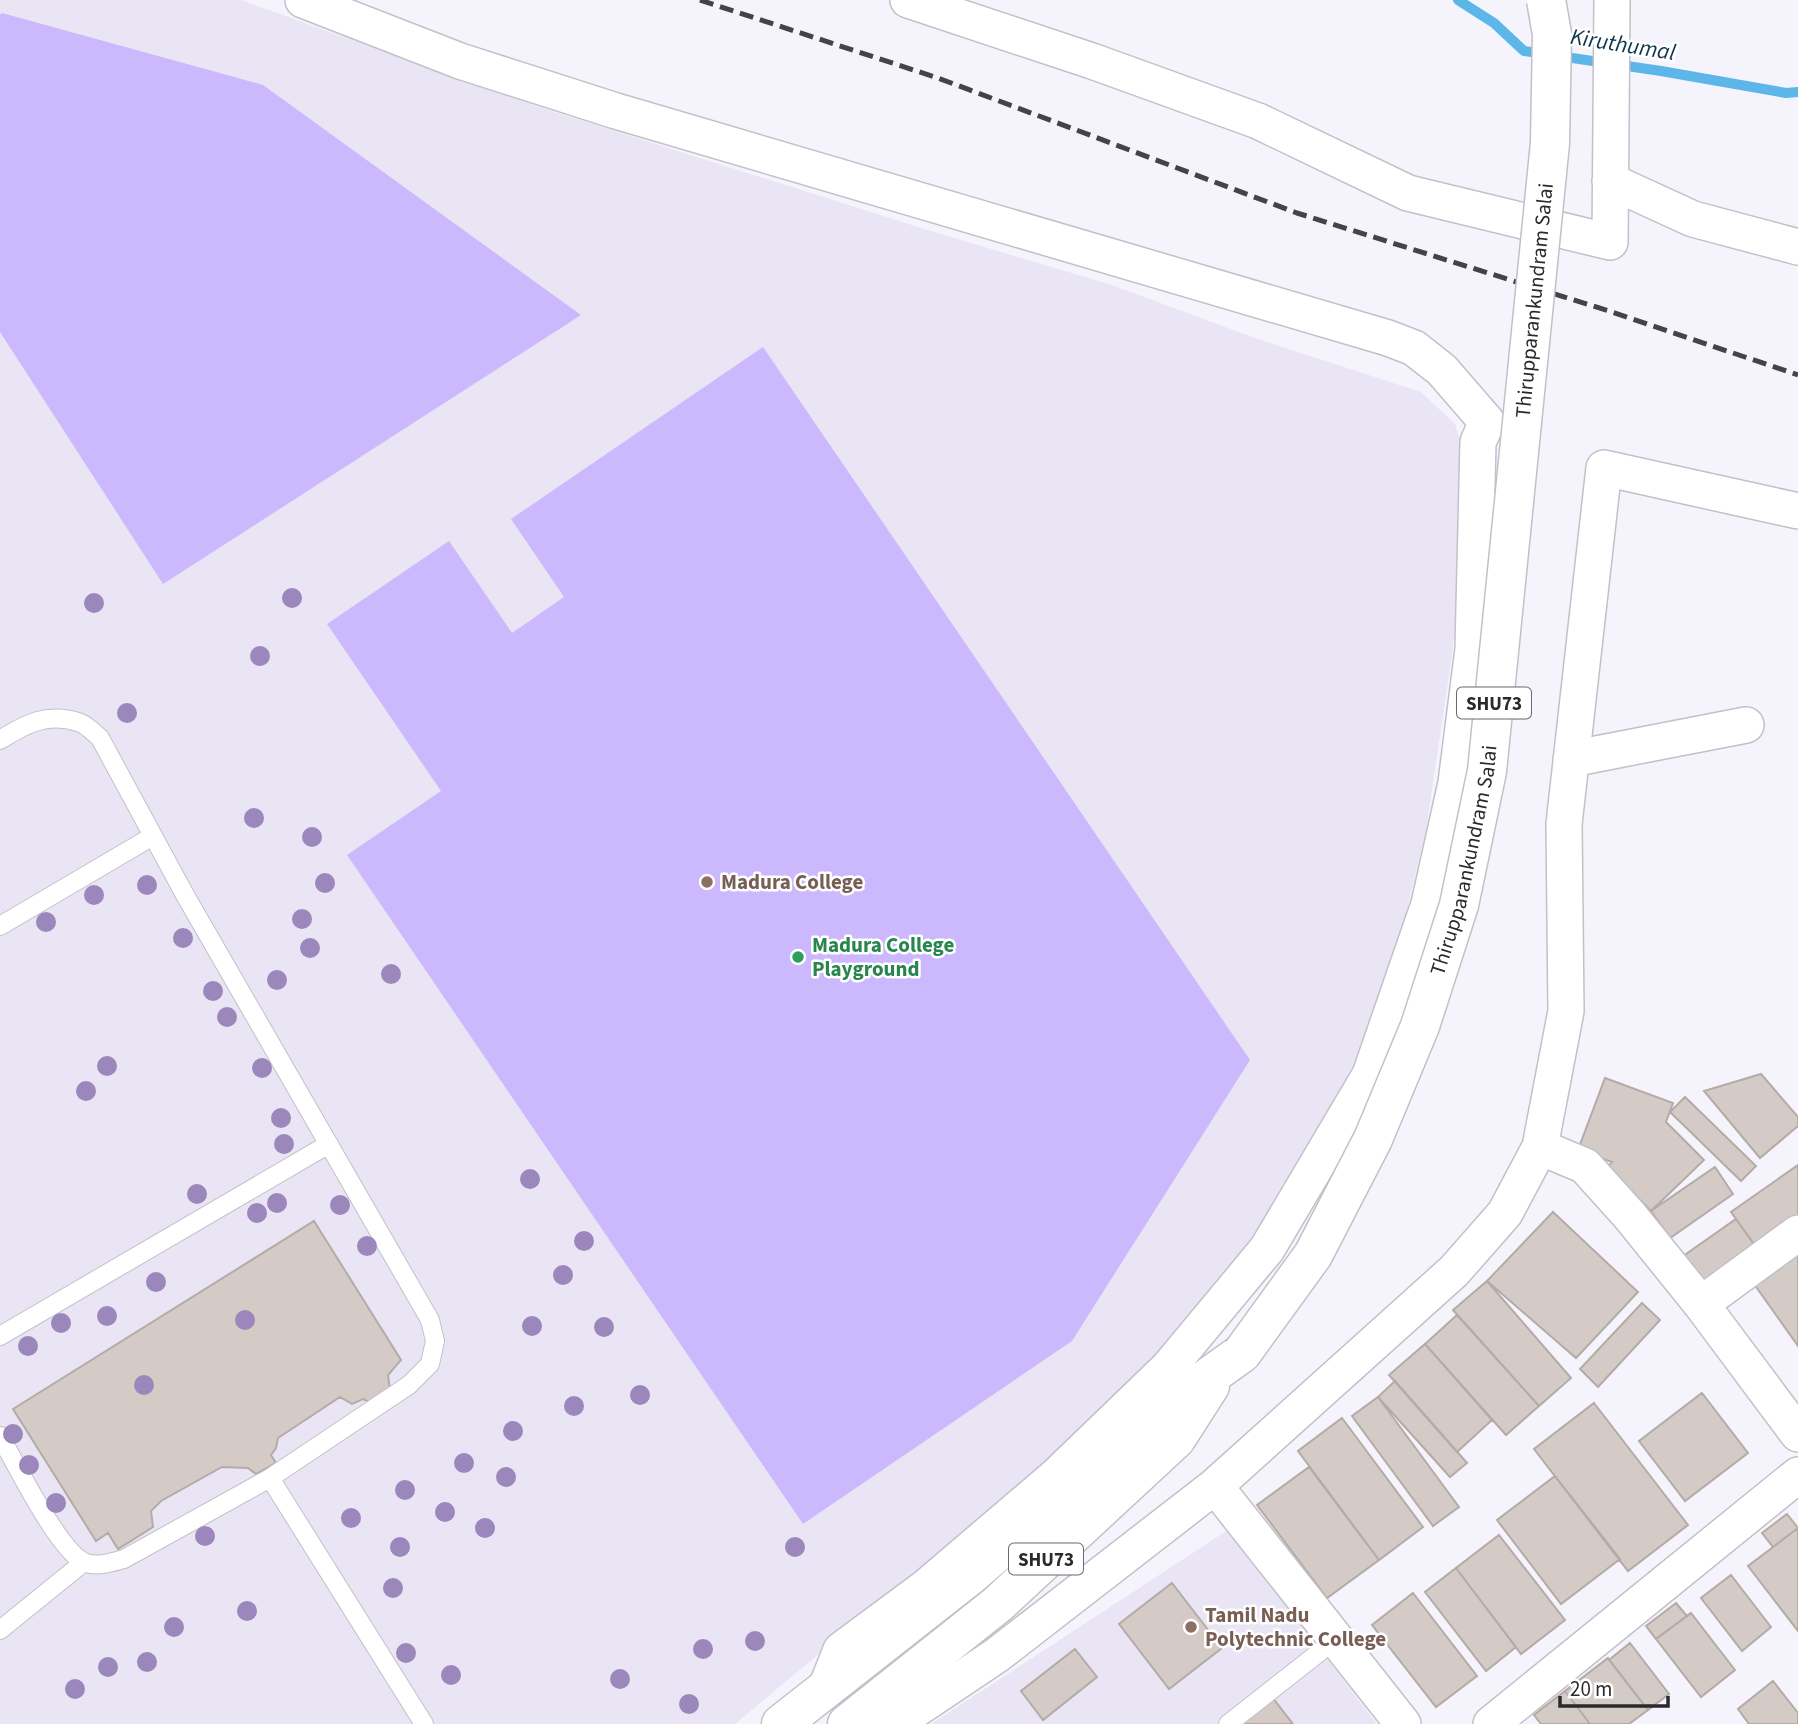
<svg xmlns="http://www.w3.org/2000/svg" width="1798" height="1724" viewBox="0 0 1798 1724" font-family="'Source Sans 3',sans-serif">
	<rect width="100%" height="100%" fill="#f5f3fc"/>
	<path fill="#e9e5f5" d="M0 0H241L542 108 937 233 1109 284 1255 338 1421 392 1455 424 1468 465 1467 517 1451 661 1426 830 1401 934 1361 1051 1306 1166 1261 1242 1122 1400 735 1724H0Z
		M1228 1530 1377 1724H931Z"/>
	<path fill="#ccb8fc" d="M2 13 263 85 581 315 163 584 0 332V15Z
		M763 347 1250 1060 1072 1341 803 1524 347 855 441 791 327 624 449 541 512 633 564 597 511 519Z"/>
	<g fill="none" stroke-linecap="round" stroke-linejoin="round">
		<path stroke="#5cb7e8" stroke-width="10" d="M1458 0 1494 23 1524 51 1661 71 1786 93 1798 92"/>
	</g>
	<path fill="#d4cbc7" stroke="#b4aba7" stroke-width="2" d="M1761 1074 1798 1117V1126L1760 1158 1704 1091Z
		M1605 1078 1673 1103 1666 1122 1704 1160 1651 1211 1607 1167 1612 1162 1578 1150Z
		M1685 1097 1756 1166 1741 1181 1670 1112Z
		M1798 1165V1223L1759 1251 1731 1212Z
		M1715 1167 1733 1194 1670 1238 1651 1211Z
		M1553 1212 1638 1292 1576 1358 1487 1281Z
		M1736 1219 1760 1253 1703 1293 1679 1259Z
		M314 1221 401 1360 388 1375 390 1390 372 1403 363 1399 352 1404 340 1397 278 1438 276 1448 271 1455 276 1463 256 1474 248 1468 222 1467 161 1501 151 1511 153 1527 118 1549 108 1533 96 1541 13 1409Z
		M1798 1253V1346L1754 1284Z
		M1487 1281 1571 1378 1539 1406 1453 1310Z
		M1642 1303 1660 1320 1598 1387 1580 1369Z
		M1457 1315 1539 1406 1506 1435 1425 1344Z
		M1425 1344 1492 1420 1457 1452 1389 1375Z
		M1395 1381 1467 1463 1450 1477 1378 1397Z
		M1702 1393 1748 1453 1685 1501 1639 1441Z
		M1378 1397 1459 1507 1433 1526 1352 1416Z
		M1594 1403 1688 1525 1628 1571 1534 1449Z
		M1342 1418 1423 1527 1379 1560 1298 1451Z
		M1309 1467 1379 1560 1327 1598 1257 1505Z
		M1555 1476 1620 1559 1561 1604 1497 1520Z
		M1787 1514 1798 1528 1773 1547 1762 1533Z
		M1798 1528V1631L1748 1566Z
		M1499 1535 1565 1620 1521 1654 1456 1568Z
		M1456 1568 1516 1647 1486 1671 1425 1592Z
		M1731 1575 1771 1627 1742 1651 1701 1598Z
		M1172 1583 1222 1648 1169 1689 1119 1624Z
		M1413 1593 1477 1676 1436 1707 1372 1625Z
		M1676 1603 1687 1616 1656 1639 1646 1626Z
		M1691 1613 1735 1670 1701 1697 1656 1639Z
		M1630 1643 1669 1694 1648 1710 1609 1660Z
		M1075 1649 1097 1677 1043 1720 1021 1691Z
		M1608 1658 1648 1710 1629 1724H1590L1565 1691Z
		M1773 1681 1798 1713V1724H1749L1738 1709Z
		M1565 1691 1590 1724H1541L1534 1715Z
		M1272 1697 1293 1724H1237Z"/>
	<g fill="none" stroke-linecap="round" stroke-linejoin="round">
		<defs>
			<path id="service" d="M0 740C25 724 48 712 78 722 86 724 94 733 100 738L185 895 430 1320 435 1341 430 1364 409 1385 270 1478 124 1559C112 1562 99 1567 86 1563 60 1554 15 1462 0 1436
				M0 926 153 836
				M0 1336 329 1144
				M270 1478 424 1724
				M0 1630 84 1562
				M1228 1724 1335 1640"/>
			<path id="minor" d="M303 0 460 61 616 111 1388 338 1414 348 1442 370 1487 422 1478 442 1473 649 1456 783 1429 904 1370 1075 1267 1249 1169 1367 1056 1476 926 1587 841 1650 826 1688
				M908 0 1092 61 1258 121 1408 193 1610 242 1612 0
				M1610 181 1693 219 1798 247
				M1571 759 1746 725
				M1540 1147 1585 1166 1630 1216 1701 1304 1798 1434
				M1701 1304 1798 1233
				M1215 1486 1403 1724
				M848 1724 900 1720 997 1655 1215 1486 1454 1271 1505 1213 1540 1147 1566 1011 1564 824 1604 468 1798 511
				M1491 1724 1798 1475"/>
			<path id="primary" d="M781 1724 972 1574 1153 1417 1242 1353
				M847 1724 998 1604 1176 1439 1210 1386"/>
		</defs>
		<use href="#service" stroke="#c2c0c8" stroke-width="20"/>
		<use href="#minor" stroke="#c2c0c8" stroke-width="38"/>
		<use href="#primary" stroke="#c2c0c8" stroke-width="41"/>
		<use href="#service" stroke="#fff" stroke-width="18"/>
		<use href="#minor" stroke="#fff" stroke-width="35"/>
		<use href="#primary" stroke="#fff" stroke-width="38"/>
		<path stroke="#444346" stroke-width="5" stroke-dasharray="14 7" stroke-linecap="butt" d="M700 0 938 78 1297 213 1609 311 1798 375"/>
		<defs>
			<g id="primary-bridge">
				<path id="s1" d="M1242 1353 1313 1255 1373 1139 1420 1026 1459 905 1487 771 1550 143 1552 34 1546 0"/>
			</g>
		</defs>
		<use href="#primary-bridge" stroke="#c2c0c8" stroke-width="41" stroke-linecap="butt"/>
		<use href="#primary-bridge" stroke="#fff" stroke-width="38"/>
	</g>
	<g fill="#9b87bc">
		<circle cx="292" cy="598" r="10"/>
		<circle cx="94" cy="603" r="10"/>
		<circle cx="260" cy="656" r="10"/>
		<circle cx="127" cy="713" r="10"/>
		<circle cx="254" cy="818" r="10"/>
		<circle cx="312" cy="837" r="10"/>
		<circle cx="325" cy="883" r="10"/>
		<circle cx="147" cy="885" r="10"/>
		<circle cx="94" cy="895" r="10"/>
		<circle cx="302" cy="919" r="10"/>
		<circle cx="46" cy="922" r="10"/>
		<circle cx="183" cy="938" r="10"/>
		<circle cx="310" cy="948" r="10"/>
		<circle cx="391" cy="974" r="10"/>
		<circle cx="277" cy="980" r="10"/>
		<circle cx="213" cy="991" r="10"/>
		<circle cx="227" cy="1017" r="10"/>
		<circle cx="107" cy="1066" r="10"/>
		<circle cx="262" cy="1068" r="10"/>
		<circle cx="86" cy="1091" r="10"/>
		<circle cx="281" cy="1118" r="10"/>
		<circle cx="284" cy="1144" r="10"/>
		<circle cx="530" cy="1179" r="10"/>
		<circle cx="197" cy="1194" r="10"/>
		<circle cx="277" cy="1203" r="10"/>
		<circle cx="340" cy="1205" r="10"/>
		<circle cx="257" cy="1213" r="10"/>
		<circle cx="584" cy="1241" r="10"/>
		<circle cx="367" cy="1246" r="10"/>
		<circle cx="563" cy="1275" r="10"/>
		<circle cx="156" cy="1282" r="10"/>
		<circle cx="107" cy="1316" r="10"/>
		<circle cx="245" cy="1320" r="10"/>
		<circle cx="61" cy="1323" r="10"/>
		<circle cx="532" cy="1326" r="10"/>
		<circle cx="604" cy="1327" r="10"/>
		<circle cx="28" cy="1346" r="10"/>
		<circle cx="144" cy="1385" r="10"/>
		<circle cx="640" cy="1395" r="10"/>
		<circle cx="574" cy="1406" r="10"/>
		<circle cx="513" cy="1431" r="10"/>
		<circle cx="13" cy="1434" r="10"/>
		<circle cx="464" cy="1463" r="10"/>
		<circle cx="29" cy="1465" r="10"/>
		<circle cx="506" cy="1477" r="10"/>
		<circle cx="405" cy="1490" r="10"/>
		<circle cx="56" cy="1503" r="10"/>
		<circle cx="445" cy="1512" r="10"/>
		<circle cx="351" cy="1518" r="10"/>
		<circle cx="485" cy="1528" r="10"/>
		<circle cx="205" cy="1536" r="10"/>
		<circle cx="400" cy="1547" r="10"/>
		<circle cx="795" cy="1547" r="10"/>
		<circle cx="393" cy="1588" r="10"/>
		<circle cx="247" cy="1611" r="10"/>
		<circle cx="174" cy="1627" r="10"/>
		<circle cx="755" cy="1641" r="10"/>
		<circle cx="703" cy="1649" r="10"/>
		<circle cx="406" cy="1653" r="10"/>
		<circle cx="147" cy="1662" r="10"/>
		<circle cx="108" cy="1667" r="10"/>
		<circle cx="451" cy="1675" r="10"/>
		<circle cx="620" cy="1679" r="10"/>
		<circle cx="75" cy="1689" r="10"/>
		<circle cx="689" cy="1704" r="10"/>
	</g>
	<g fill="#8d6e63" stroke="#fff" stroke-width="2.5">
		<circle cx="707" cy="882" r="7"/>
		<circle cx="1191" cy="1627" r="7"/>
	</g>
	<circle fill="#2e9e5b" stroke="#fff" stroke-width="2.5" cx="798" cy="957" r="7"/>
	<g text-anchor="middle" stroke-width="5" stroke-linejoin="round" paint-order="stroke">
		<g fill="#fff" stroke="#6a696b" stroke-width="2">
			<rect x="1457" y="687.5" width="74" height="31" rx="5"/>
			<rect x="1009" y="1543.5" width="74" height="31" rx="5"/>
		</g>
		<g font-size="19" font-weight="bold" fill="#2a292c">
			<text x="1494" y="710">SHU73</text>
			<text x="1046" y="1566">SHU73</text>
		</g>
		<g font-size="21" fill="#2a292c" stroke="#fff">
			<text dy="7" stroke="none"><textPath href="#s1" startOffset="1111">Thirupparankundram Salai</textPath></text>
			<text dy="7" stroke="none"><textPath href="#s1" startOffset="546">Thirupparankundram Salai</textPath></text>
		</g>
		<g font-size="21" font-weight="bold" fill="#785e54" stroke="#fff" text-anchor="start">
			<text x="721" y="889">Madura College</text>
			<text x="1205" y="1622">Tamil Nadu<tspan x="1205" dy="24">Polytechnic College</tspan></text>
		</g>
		<g font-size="21" font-weight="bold" fill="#27864d" stroke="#fff" text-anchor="start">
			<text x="812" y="952">Madura College<tspan x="812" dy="24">Playground</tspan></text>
		</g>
		<g font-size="23" font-style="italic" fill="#10384c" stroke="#fff">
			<text transform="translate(1623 44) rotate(9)" y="8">Kiruthumal</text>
		</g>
	</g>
	<path d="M1560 1696v10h108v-10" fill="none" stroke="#2a292c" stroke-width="3.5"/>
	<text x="1570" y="1696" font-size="21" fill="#2a292c" stroke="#ffffff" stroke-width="5" paint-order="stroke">20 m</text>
</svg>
